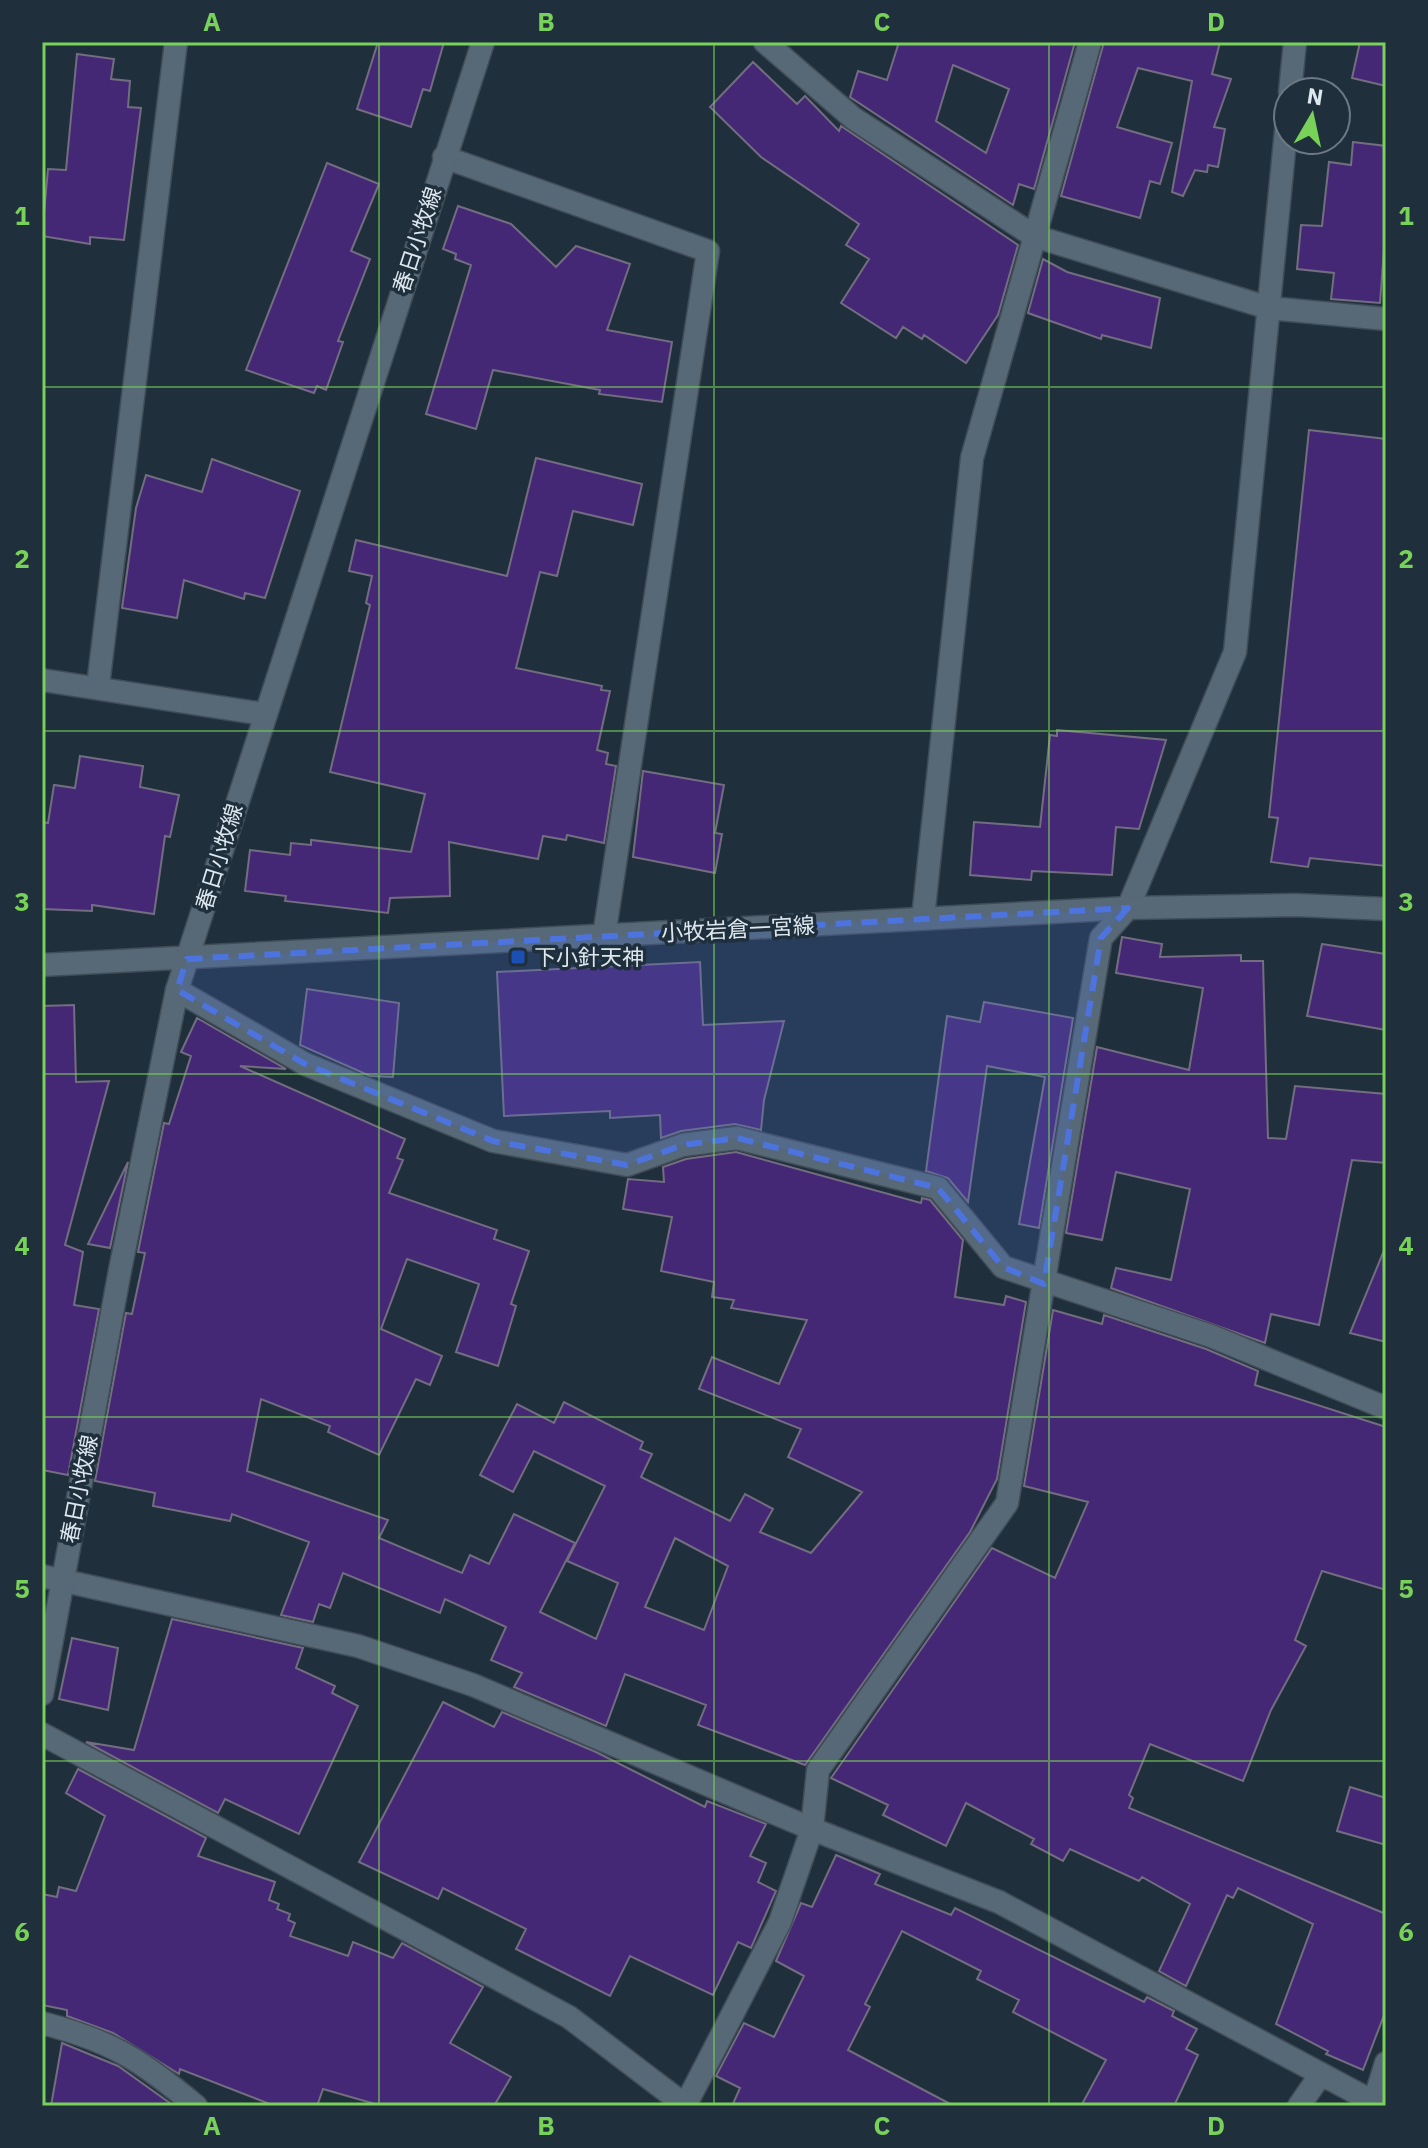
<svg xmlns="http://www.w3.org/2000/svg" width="1428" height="2148" viewBox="0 0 1428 2148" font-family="'IBM Plex Sans','Noto Sans JP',sans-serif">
	<rect width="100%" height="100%" fill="#202f3c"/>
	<path fill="#452875" stroke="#726d81" stroke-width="2" fill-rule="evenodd" d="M378 42H444L430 91 423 89 411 127 357 109Z
		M899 42H1075L1034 189 1019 184 1013 205 850 97 858 71 887 80ZM953 65 1009 89 986 153 936 121Z
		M1104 42H1220L1212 74 1231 79 1214 127 1225 129 1218 167 1208 165 1207 172 1195 170 1183 196 1172 192 1192 81 1138 68 1117 127 1172 143 1160 184 1150 181 1140 218 1061 196Z
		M1360 42H1386V86L1352 78Z
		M77 54 114 59 111 79 130 81 128 107 141 108 124 240 90 237V244L42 236 48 169 66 170Z
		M753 62 797 104 805 96 839 131 841 126 1018 245 998 315 966 363 924 335 922 339 903 327 896 338 841 303 869 259 846 245 859 224 761 157 710 107Z
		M1353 142 1386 146V223L1380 303 1331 299 1334 273 1297 269 1301 225 1322 226 1329 162 1351 165Z
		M327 163 379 184 351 251 370 259 338 341 343 342 326 390 317 386 314 393 246 370Z
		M458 206 511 224 556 267 576 246 630 264 607 330 672 342 662 402 599 394 600 390 493 370 476 429 426 414 471 265 455 259 456 254 443 249Z
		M1043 259 1067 272 1160 298 1151 348 1102 335 1101 339 1028 313Z
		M1309 430 1386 439V866L1310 858 1308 867 1271 862 1278 818 1269 817Z
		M536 458 642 484 633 525 573 511 557 576 540 572 516 668 602 686 601 690 610 691 597 750 608 753 606 764 616 766 604 843 567 835 566 840 543 836 538 859 449 842 450 896 390 898 388 913 285 901 286 896 245 891 250 850 290 855 291 843 311 845V840L411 852 425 794 330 772 370 605 366 603 372 576 349 571 356 540 507 576Z
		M212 459 300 491 265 598 245 593 244 599 184 580 177 618 122 608 136 508 146 475 202 492Z
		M1057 730 1166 740 1139 829 1116 827 1112 875 1032 871 1031 880 970 875 974 822 1040 827 1050 735 1057 736Z
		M80 756 143 766 140 787 179 795 170 837 165 836 154 914 92 905V911L42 909V822L48 823 54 785 75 788Z
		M643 771 724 785 715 833 722 834 715 873 633 857Z
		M1122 937 1162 944 1160 957 1241 955V961H1263L1268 1138 1286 1139 1295 1086 1386 1094V1163L1352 1160 1319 1325 1271 1314 1265 1343 1111 1288 1116 1268 1171 1280 1190 1189 1116 1172 1102 1240 1066 1233 1097 1047 1189 1070 1203 988 1116 973Z
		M1322 944 1386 954V1030L1307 1016Z
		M700 962 703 1025 784 1021 764 1100 761 1130 735 1124 681 1131 661 1138 660 1115 610 1118V1111L504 1116 497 972Z
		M307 989 399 1003 393 1077 370 1076 300 1045Z
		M984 1002 1073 1018 1039 1228 1019 1224 1045 1077 987 1066 968 1202 948 1178 926 1171 947 1016 980 1022Z
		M74 1005 76 1082 109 1081 65 1245 83 1252 74 1305 99 1309 68 1475 42 1470V1006Z
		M197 1018 286 1069 240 1066 405 1139 397 1158 403 1160 389 1193 497 1230 494 1239 529 1251 511 1304 516 1306 498 1366 456 1352 479 1284 407 1259 381 1329 442 1356 430 1385 416 1379 379 1455 328 1432 330 1426 261 1399 247 1471 388 1520 379 1538 462 1573 470 1555 489 1564 514 1514 575 1543 540 1612 596 1639 618 1583 567 1561 605 1486 534 1451 513 1492 480 1475 517 1404 554 1423 564 1402 643 1442 640 1449 652 1454 641 1477 730 1521 745 1494 773 1509 760 1532 811 1553 862 1492 788 1457 801 1429 699 1389 712 1357 779 1384 807 1320 731 1308 734 1300 712 1297 714 1282 661 1271 672 1217 623 1209 628 1179 664 1182 663 1167 686 1159 736 1152 921 1203 922 1198 930 1200 963 1240 955 1297 1004 1305 1006 1296 1026 1302 997 1479 970 1532 805 1765 698 1725 706 1705 625 1674 606 1726 514 1687 522 1673 491 1660 506 1627 445 1599 440 1613 343 1573 330 1608 319 1604 313 1622 281 1615 309 1542 232 1514 230 1521 153 1506 155 1493 95 1481 126 1313 132 1314 145 1253 138 1252 164 1123 169 1124 191 1056 181 1052ZM675 1538 728 1566 704 1630 645 1607Z
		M128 1162 110 1248 88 1244Z
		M1385 1248H1386V1342L1350 1333Z
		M1053 1310 1102 1324 1104 1315 1206 1349 1258 1371 1255 1385 1386 1427V1590L1322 1571 1295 1640 1306 1646 1271 1710 1243 1781 1150 1744 1129 1795 1133 1798 1129 1808 1386 1914V2010L1363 2070 1326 2054 1328 2051 1276 2024 1313 1924 1238 1888 1233 1898 1227 1895 1186 1986 1159 1971 1190 1904 1142 1877 1139 1881 1070 1849 1063 1861 1031 1844 1034 1839 966 1803 946 1846 883 1815 888 1805 831 1778 992 1548 1055 1578 1088 1502 1024 1486Z
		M172 1619 303 1648 296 1668 335 1686 332 1693 358 1706 299 1834 225 1799 218 1813 86 1742 134 1750Z
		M72 1638 118 1648 108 1710 59 1699Z
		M443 1702 494 1727 502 1712 596 1752 705 1807 707 1801 766 1824 750 1856 766 1863 758 1882 776 1891 751 1948 738 1942 713 1995 630 1956 610 1996 516 1949 526 1929 443 1888 438 1899 359 1862Z
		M78 1769 206 1838 198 1856 275 1882 269 1900 279 1904 277 1909 290 1914 288 1920 295 1923 290 1936 348 1956 353 1942 393 1958 402 1943 483 1987 450 2043 511 2077 494 2106H382L323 2089 317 2106H275L180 2069 179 2074 113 2033 67 2016V2010L42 2005V1894L57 1897 59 1887 76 1891 105 1816 66 1793Z
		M1350 1787 1386 1798V1845L1337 1831Z
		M836 1855 880 1874 875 1884 951 1915 955 1908 1144 2002 1147 1997 1174 2011 1172 2016 1197 2029 1186 2049 1198 2055 1174 2106H1081L1106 2060 1013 2012 1019 2000 977 1979 981 1971 902 1931 865 2004 870 2007 848 2050 954 2106H732L740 2088 716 2076 744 2023 774 2037 804 1976 776 1961 801 1903 812 1907Z
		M62 2043 118 2066 174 2106H51Z"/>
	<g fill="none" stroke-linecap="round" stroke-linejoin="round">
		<defs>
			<path id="minor" d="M765 42 853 118 1034 236 1269 308 1386 319
				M1290 92 1295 42
				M444 157 708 251 604 936
				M42 680 264 714
				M98 686 176 42
				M923 918 972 458 1090 42
				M177 990 305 1064 493 1141 627 1165 683 1145 737 1138 938 1188 1003 1267 1211 1336 1386 1408
				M42 1576 358 1646 473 1685 812 1829 999 1902 1381 2106
				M42 1734 569 2017 686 2106
				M42 2023C112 2041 141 2060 196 2106
				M1374 2102 1386 2063
				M685 2106 780 1922 812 1829 818 1770 1007 1503 1101 938 1128 908 1235 652 1288 110
				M1299 2106 1321 2074"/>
			<path id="secondary" d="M42 965 1128 908 1296 905 1386 909
				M42 1694 120 1270 177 990 483 42"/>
		</defs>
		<use href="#minor" stroke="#404d57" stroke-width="25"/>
		<use href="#secondary" stroke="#404d57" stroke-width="25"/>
		<use href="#minor" stroke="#576876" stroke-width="22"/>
		<use href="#secondary" stroke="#576876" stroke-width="22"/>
	</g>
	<path fill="#4d74de" fill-opacity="0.2" stroke="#4d74de" stroke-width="6" stroke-dasharray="16 10" stroke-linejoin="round" d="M1128 908 1101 938 1044 1284 1003 1267 938 1188 737 1138 683 1145 627 1165 493 1141 305 1064 177 990 187 959Z"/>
	<path fill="none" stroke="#78d158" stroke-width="2" stroke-opacity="0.55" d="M379 42V2106M714 42V2106M1049 42V2106M42 387H1386M42 731H1386M42 1074H1386M42 1417H1386M42 1761H1386"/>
	<rect fill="#1a4fb4" stroke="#202f3c" stroke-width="3" x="510" y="949" width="16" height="16" rx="4"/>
	<g text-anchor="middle" stroke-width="7" stroke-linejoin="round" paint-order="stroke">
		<g font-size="22" fill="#dde7ef" stroke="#202f3c">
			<text transform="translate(417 240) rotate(-72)" y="8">春日小牧線</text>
			<text transform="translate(219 857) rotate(-73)" y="8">春日小牧線</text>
			<text transform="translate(738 929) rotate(-3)" y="8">小牧岩倉一宮線</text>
			<text transform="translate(79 1489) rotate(-79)" y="8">春日小牧線</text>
		</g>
		<g font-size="22" fill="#dde7ef" stroke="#202f3c" text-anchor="start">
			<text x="534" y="965">下小針天神</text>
		</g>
	</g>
	<rect width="1428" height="2148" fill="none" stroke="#202f3c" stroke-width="88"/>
	<g transform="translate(1312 116) rotate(9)"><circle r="38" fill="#202f3c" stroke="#6c7984" stroke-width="2"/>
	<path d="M0-6L14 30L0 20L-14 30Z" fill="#78d158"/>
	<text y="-12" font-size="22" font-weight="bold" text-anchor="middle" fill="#dde7ef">N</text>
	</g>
	<rect x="44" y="44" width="1340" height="2060" fill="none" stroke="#78d158" stroke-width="3"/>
	<g font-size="26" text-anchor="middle" font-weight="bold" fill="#78d158">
		<text x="212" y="31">A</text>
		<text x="546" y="31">B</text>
		<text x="882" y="31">C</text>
		<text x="1216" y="31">D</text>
		<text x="22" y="225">1</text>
		<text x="1406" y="225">1</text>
		<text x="22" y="568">2</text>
		<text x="1406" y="568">2</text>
		<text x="22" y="911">3</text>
		<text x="1406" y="911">3</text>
		<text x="22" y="1255">4</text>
		<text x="1406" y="1255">4</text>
		<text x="22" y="1598">5</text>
		<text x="1406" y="1598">5</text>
		<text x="22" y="1941">6</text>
		<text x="1406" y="1941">6</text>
		<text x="212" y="2135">A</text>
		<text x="546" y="2135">B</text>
		<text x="882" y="2135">C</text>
		<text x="1216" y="2135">D</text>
	</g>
</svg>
